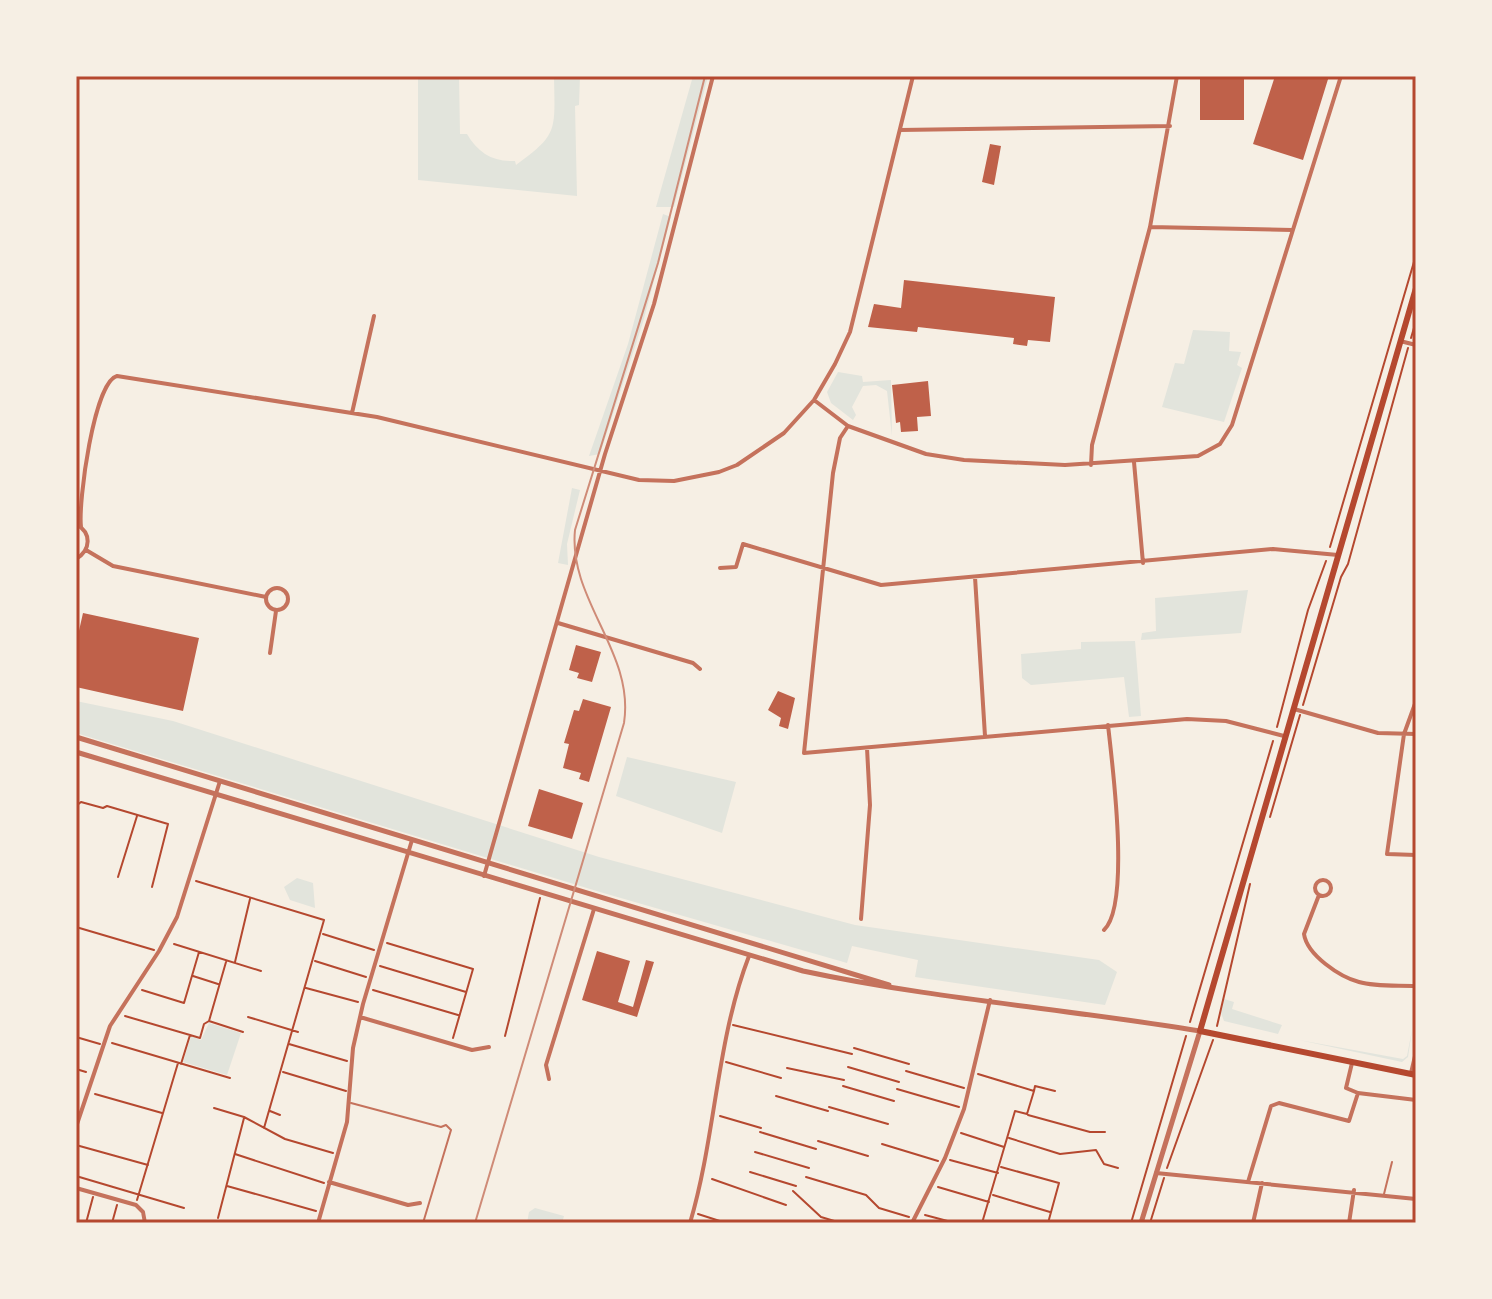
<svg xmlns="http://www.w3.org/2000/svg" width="1492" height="1299" viewBox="0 0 1492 1299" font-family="Commissioner,sans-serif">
	<rect width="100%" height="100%" fill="#f6efe4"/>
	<path fill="#e2e4dc" d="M418 76H459L460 134H467C478 153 493 162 515 161L516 165C558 134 555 132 554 76H580L579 105 575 106 577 196 418 180Z
		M693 76H708L674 207H656Z
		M663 214 671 217 643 322 600 454 589 456 628 344Z
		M1193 330 1230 332 1229 351 1241 352 1237 365 1242 368 1224 422 1162 407 1175 363 1184 364Z
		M838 372 862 376 863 382 891 380 892 436 887 391 876 385 863 386 852 407 856 415 853 420 831 403 827 392Z
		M572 488 580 490 567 544 568 565 558 563Z
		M1248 590 1241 633 1141 640 1142 633 1156 631 1155 598Z
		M1135 641 1141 716 1129 717 1124 677 1031 685 1022 678 1021 654 1081 649V642Z
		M76 701 173 721 599 857 855 925 1099 960 1117 972 1105 1005 915 977 918 960 852 946 847 963 600 892 76 733Z
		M627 757 736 782 722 833 616 796Z
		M297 878 313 883 315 908 290 900 284 887Z
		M1224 999 1234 1002 1232 1009 1282 1025 1278 1034 1224 1021 1221 1013Z
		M209 1023 241 1033 227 1075 183 1062 191 1036 201 1040Z
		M1412 1030 1408 1057 1402 1062 1299 1040 1403 1059 1407 1056Z
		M535 1208 564 1216 562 1223H527L529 1212Z"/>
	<path fill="#bf614a" d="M1200 76H1244V120H1200Z
		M1275 76H1329L1303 160 1253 144Z
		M990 144 1001 146 994 185 982 182Z
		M904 280 1055 297 1050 342 1028 340 1027 346 1013 344 1014 338 918 327 917 332 868 327 874 304 901 308Z
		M928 381 931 416 917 417 918 431 901 432 900 422 896 423 892 385Z
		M83 613 199 638 183 711 76 687V644Z
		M576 645 601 652 592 682 577 678 579 673 569 670Z
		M778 691 795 698 788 729 779 726 781 718 768 710Z
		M583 699 611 707 589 782 579 779 581 773 563 768 569 744 564 743 574 710 579 711Z
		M539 789 583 803 572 839 528 826Z
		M597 951 630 961 618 1002 633 1007 646 960 654 962 637 1017 582 1000Z"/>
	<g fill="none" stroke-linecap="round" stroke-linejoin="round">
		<path stroke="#b5482f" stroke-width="2" d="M1411 338 1416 321
			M1330 547 1416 255
			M1303 705 1341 577 1348 564 1408 348
			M1277 727 1308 610 1326 561
			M76 806 81 802 103 808 107 806 168 824 152 887
			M1270 817 1300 715
			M118 877 137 816
			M196 881 324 920 264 1128
			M76 927 154 950
			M323 934 374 950
			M387 943 473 969 453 1038
			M174 944 261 971
			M315 961 366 977
			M235 962 250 899
			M76 966 78 961
			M380 966 466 992
			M193 976 218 984
			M306 988 358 1002
			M142 990 184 1003 199 952
			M373 990 458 1015
			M125 1016 190 1035 181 1064
			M248 1017 298 1032
			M209 1021 226 962
			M1190 1022 1273 741
			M733 1025 852 1054
			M1217 1026 1250 884
			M190 1035 200 1038 204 1024 209 1021 243 1032
			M505 1036 540 898
			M76 1037 100 1044
			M112 1043 230 1078
			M289 1044 347 1061
			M854 1048 909 1064
			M726 1062 781 1078
			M848 1067 899 1082
			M787 1068 844 1080
			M76 1069 86 1072
			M906 1071 964 1088
			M283 1072 346 1091
			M978 1074 1034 1091 1035 1086 1055 1091
			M843 1086 894 1101
			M897 1089 959 1107
			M95 1094 162 1113
			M776 1096 828 1111
			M829 1107 888 1124
			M214 1108 244 1117 285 1139 333 1153
			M270 1111 280 1115
			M1028 1115 1090 1132H1105
			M720 1116 761 1128
			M760 1132 816 1149
			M961 1133 1004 1147
			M1009 1138 1060 1154 1096 1150 1104 1164 1118 1168
			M818 1141 868 1156
			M882 1144 938 1161
			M76 1145 148 1165
			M755 1152 809 1168
			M235 1154 324 1183
			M950 1160 998 1173
			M1001 1167 1059 1183 1048 1223
			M1167 1168 1213 1040
			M750 1172 796 1186
			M76 1176 184 1208
			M806 1177 866 1195 879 1208 909 1217
			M712 1179 786 1205
			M227 1186 316 1211
			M938 1187 989 1202
			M793 1191 821 1217 841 1223
			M993 1195 1050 1212
			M137 1200 178 1063
			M698 1214 726 1223
			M925 1215 955 1223
			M218 1218 244 1118
			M86 1223 93 1197
			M112 1223 117 1205
			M982 1223 1015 1111 1027 1114 1034 1091
			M1131 1223 1186 1036
			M1150 1223 1164 1178"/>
		<path stroke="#c5725c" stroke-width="2" d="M351 1103 441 1127 446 1125 451 1130 423 1223
			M1384 1194 1392 1162"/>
		<path stroke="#c5725c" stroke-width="4" d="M900 130 1170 126
			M1150 227 1292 230
			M1400 341 1416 345
			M814 400 848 426 926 454 964 460 1065 465 1198 456 1220 444 1232 425 1341 76
			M352 413 374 316
			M848 426 840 438 833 473 804 753 1187 719 1226 721 1284 736
			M1134 462 1143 563
			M1091 465 1092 445 1150 227 1177 76
			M76 524C92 533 91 550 76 559
			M81 527C78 502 94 382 117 376L377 417 639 480 674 481 719 472 737 465 784 433 814 400 835 364 850 332 913 76
			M86 550 113 566 266 597
			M720 568 736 567 743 544 881 585 1273 549 1338 555
			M975 577 985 736
			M266 599a11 11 0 1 1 22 0a11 11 0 1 1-22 0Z
			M558 623 693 663 700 669
			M270 653 276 611
			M1416 701 1404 734 1387 854 1416 855
			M1294 709 1378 733 1416 734
			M484 876 605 454 654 304 713 76
			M1315 888a8 8 0 1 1 16 0a8 8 0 1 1-16 0Z
			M1319 895 1304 934C1307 955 1340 977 1359 982 1376 987 1398 985 1416 986
			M861 919 870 805 867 748
			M1104 930C1131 905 1112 762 1108 725
			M360 1017 472 1050 489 1047
			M1411 1073 1416 1052
			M549 1079 546 1065 594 909
			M1358 1093 1416 1100
			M76 1127 110 1026 159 951 177 917 220 781
			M1156 1173 1416 1199
			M329 1182 408 1205 420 1203
			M1248 1182 1271 1106 1279 1103 1349 1121 1358 1093 1346 1088 1352 1063
			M76 1188 136 1205 143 1212 145 1223
			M318 1223 347 1122 353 1048 363 1004 412 840
			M690 1223C716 1135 716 1042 749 956
			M912 1223 945 1158 964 1109 990 1000
			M1253 1223 1262 1183
			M1349 1223 1354 1190"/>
		<path stroke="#c5725c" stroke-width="5" d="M76 737 889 985
			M76 752 803 971C934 999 1068 1009 1200 1031L1141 1223"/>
		<path stroke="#b5482f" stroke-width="6" d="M1416 288 1200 1031 1416 1075"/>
		<path stroke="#cf8b77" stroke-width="2" d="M475 1223 624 723C635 652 568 600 575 530L658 263 705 76"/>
	</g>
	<rect width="1492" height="1299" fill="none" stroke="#f6efe4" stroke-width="156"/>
	<rect x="78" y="78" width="1336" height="1143" fill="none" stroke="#b5482f" stroke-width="3"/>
</svg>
